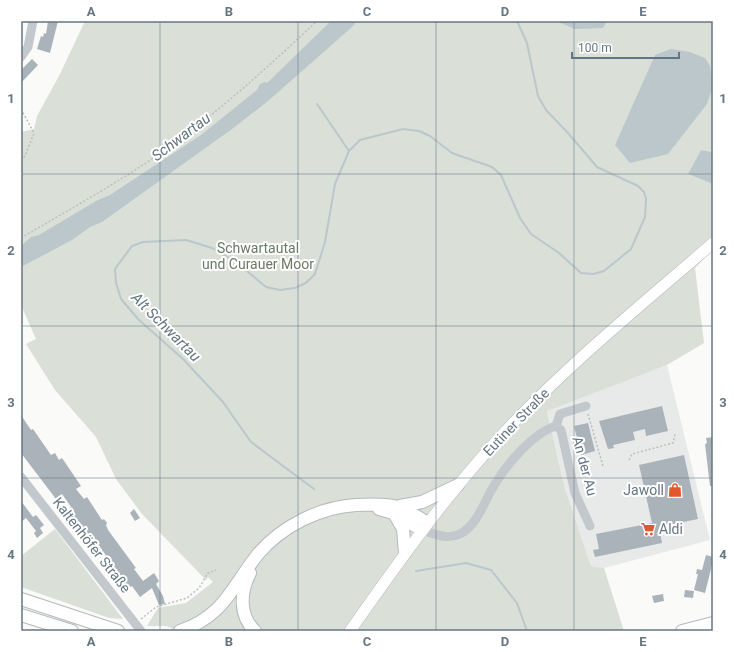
<svg xmlns="http://www.w3.org/2000/svg" width="734" height="652" viewBox="0 0 734 652" font-family="Roboto,sans-serif">
	<rect width="100%" height="100%" fill="#fafaf8"/>
	<path fill="#e8e9e9" d="M667 365 710 540 604 568 591 566 565 489 547 410Z"/>
	<path fill="#dadfd7" d="M85 21H713V152L701 150 689 174 713 184V249L695 268 704 343 667 365 547 411 565 489 591 566 604 568 624 631H178L166 626H147L158 608 186 603 213 582 208 577 206 580 142 514 116 479 96 437 55 390 26 344 36 339 21 305V132L34 129 37 116 59 76Z
		M55 529 123 619 109 618 21 587V556Z"/>
	<path fill="#bbc7cb" d="M331 21H357L352 27 268 101 232 129 102 222 90 227 72 240 21 267V246L31 237 39 235 96 201 110 195 201 135 257 90 260 84 265 82 267 83Z
		M556 21H607L603 28 575 29Z
		M671 49 690 52 705 58 710 66 713 86 707 104 668 154 630 163 615 145 655 55Z
		M701 150 713 152V184L688 174Z"/>
	<g fill="none" stroke-linecap="round" stroke-linejoin="round">
		<path stroke="#bbc7cb" stroke-width="2" d="M317 104 349 151
			M314 489 251 442 223 402 183 359 139 320 121 299 116 283 115 269 132 246 143 242 186 240 212 248 236 262 266 287 280 290 295 288 306 283 315 274 325 242 335 184 349 151 360 140 403 129 419 131 430 136 452 153 492 167 501 175 520 218 531 234 559 253 581 273 593 274 604 271 631 249 645 217 646 199 644 192 638 186 597 167 568 133 546 110 538 96 527 43 517 21
			M416 571 466 563 491 570 517 603 527 631"/>
	</g>
	<path fill="#aab3b9" d="M48 21H58L50 53 37 49 41 36 43 37 44 33 46 34Z
		M32 59 38 65 21 83V70Z
		M662 406 668 431 646 436 645 429 633 432 635 440 613 445 614 448 608 449 599 421Z
		M21 415 31 430 33 429 51 455 55 453 59 460 62 458 81 486 76 489 84 499 87 497 102 520 104 519 107 523 106 525 108 530 136 568 134 569 143 581 154 573 159 581 156 584 163 596 165 604 159 605 152 588 140 597 132 586 125 590 107 566 105 568 100 561 106 556 91 533 86 536 80 528 78 529 66 511 71 507 62 494 56 499 21 453Z
		M588 423 595 451 581 455 574 426Z
		M713 437V486H710L705 444 707 443 706 438Z
		M684 455 698 519 659 527 662 543 595 557 593 550 599 549 596 534 652 523 639 465Z
		M21 501 33 517 36 515 44 525 40 528 43 533 37 538 34 533 36 531 26 518 21 522Z
		M134 509 140 518 135 521 130 513Z
		M706 555 713 557V561L705 593 694 590 698 574H696L697 569 702 570Z
		M685 590 694 591 693 598 684 597Z
		M663 594 664 601 654 603 652 596Z"/>
	<g fill="none" stroke-linecap="round" stroke-linejoin="round">
		<defs>
			<path id="major" d="M350 631C397 564 444 498 499 438 565 367 640 306 713 243"/>
			<path id="highway" d="M400 506 422 502 458 485
				M379 509 393 513 422 530
				M395 515 403 529 405 553
				M250 573C240 592 239 616 255 631
				M21 599 118 631
				M21 615 72 631
				M180 631C225 615 231 588 258 554 282 526 320 507 356 505 389 503 400 504 427 523
				M682 631 713 623"/>
		</defs>
		<use href="#major" stroke="#b5babe" stroke-width="12"/>
		<use href="#highway" stroke="#b4b9bd" stroke-width="14"/>
		<path stroke="#bbbfc2" stroke-width="1.5" stroke-dasharray="2 2" stroke-linecap="butt" d="M21 109 34 133 25 156 21 160
			M21 238C75 206 131 176 181 138 229 103 273 62 317 21
			M588 414 603 466
			M629 460 632 454 673 443 675 434
			M141 619 156 607 187 598 199 588 208 573 216 570"/>
		<path stroke="#c3c8cc" stroke-width="9" d="M21 57 28 47 33 21
			M556 426 560 414 586 406
			M21 477 141 631
			M422 530C435 534 447 540 460 534 478 525 485 499 495 484 507 464 533 433 556 426L561 430 575 493 590 526"/>
		<use href="#major" stroke="#fff" stroke-width="11"/>
		<use href="#highway" stroke="#fff" stroke-width="12"/>
	</g>
	<path fill="none" stroke="#657683" stroke-width="1" stroke-opacity="0.55" d="M160 21V631M298 21V631M436 21V631M574 21V631M21 174H713M21 326H713M21 478H713"/>
	<defs>
		<symbol id="shop-bare" viewBox="-9 -9 18 18"><path d="M-5-2.5h2.3a2.7 3.5 0 0 1 5.4 0H5L5.5 6h-11ZM-1.5-2.5h3a1.5 2.3 0 0 0-3 0Z" fill="#e4572e" stroke="#fff" stroke-width="2.5" paint-order="stroke"/></symbol>
		<symbol id="supermarket-bare" viewBox="-9 -9 18 18"><path d="M-6-5.5h2.5l.6 2H6L4.5 2H-2.5L-4.4-4H-6ZM-1.5 3.2a1.3 1.3 0 1 0 .1 0ZM3 3.2a1.3 1.3 0 1 0 .1 0Z" fill="#e4572e" stroke="#fff" stroke-width="2.5" paint-order="stroke"/></symbol>
	</defs>
	<g fill-rule="evenodd">
		<use href="#shop-bare" x="665" y="480" width="20" height="20"/>
		<use href="#supermarket-bare" x="638" y="519" width="20" height="20"/>
	</g>
	<g text-anchor="middle" stroke-width="4" stroke-linejoin="round" paint-order="stroke">
		<g font-size="14" fill="#687a64" stroke="#fff">
			<text x="258" y="253">Schwartautal<tspan x="258" dy="16">und Curauer Moor</tspan></text>
		</g>
		<g font-size="14" fill="#657683" stroke="#fff">
			<text transform="translate(516 422) rotate(-46)" y="5">Eutiner Straße</text>
			<text transform="translate(585 466) rotate(75)" y="5">An der Au</text>
			<text transform="translate(92 545) rotate(52)" y="5">Kaltenhöfer Straße</text>
		</g>
		<g font-size="14" fill="#657683" stroke="#fff" text-anchor="end">
			<text x="664" y="495">Jawoll</text>
			<text x="659" y="534" text-anchor="start">Aldi</text>
		</g>
		<g font-size="15" font-style="italic" fill="#60757c" stroke="#fff">
			<text transform="translate(181 137) rotate(-37)" y="5">Schwartau</text>
			<text transform="translate(166 327) rotate(45)" y="5">Alt Schwartau</text>
		</g>
	</g>
	<rect width="734" height="652" fill="none" stroke="#ffffff" stroke-width="44"/>
	<path d="M572 52v6h107v-6" fill="none" stroke="#657683" stroke-width="2"/>
	<text x="578" y="52" font-size="12" fill="#657683" stroke="#ffffff" stroke-width="3" paint-order="stroke">100 m</text>
	<rect x="22" y="22" width="690" height="608" fill="none" stroke="#657683" stroke-width="1.5"/>
	<g font-size="13" text-anchor="middle" font-weight="bold" fill="#657683">
		<text x="91" y="16">A</text>
		<text x="229" y="16">B</text>
		<text x="367" y="16">C</text>
		<text x="505" y="16">D</text>
		<text x="643" y="16">E</text>
		<text x="11" y="103">1</text>
		<text x="723" y="103">1</text>
		<text x="11" y="255">2</text>
		<text x="723" y="255">2</text>
		<text x="11" y="407">3</text>
		<text x="723" y="407">3</text>
		<text x="11" y="559">4</text>
		<text x="723" y="559">4</text>
		<text x="91" y="646">A</text>
		<text x="229" y="646">B</text>
		<text x="367" y="646">C</text>
		<text x="505" y="646">D</text>
		<text x="643" y="646">E</text>
	</g>
</svg>
